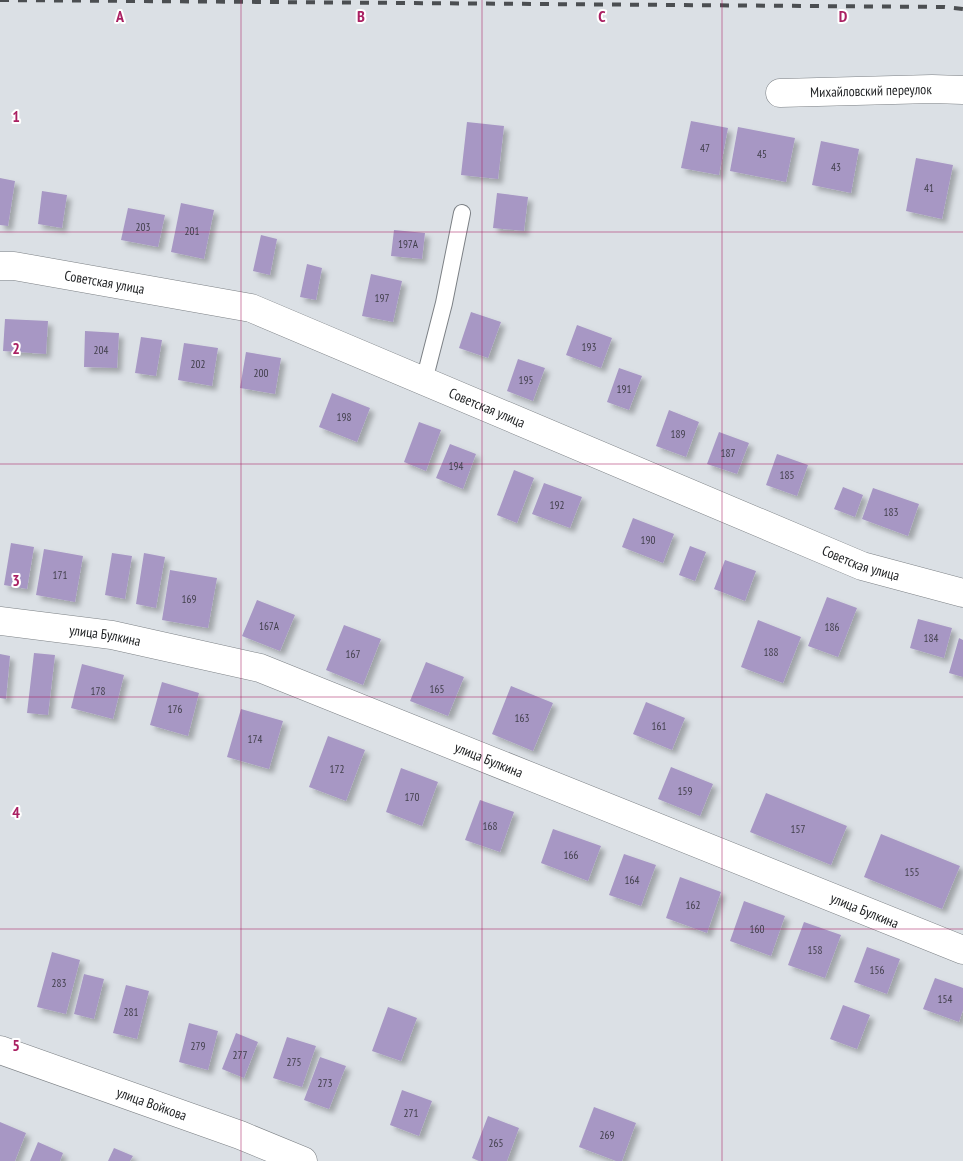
<svg xmlns="http://www.w3.org/2000/svg" width="963" height="1161" viewBox="0 0 963 1161" font-family="'PT Sans Narrow',sans-serif">
	<defs>
		<filter id="shadow"><feDropShadow dx="4.5" dy="4.5" stdDeviation="2.5" flood-color="#0004"/></filter>
	</defs>
	<rect width="100%" height="100%" fill="#dbe0e5"/>
	<path fill="#a797c4" filter="url(#shadow)" d="M691 121 728 128 719 175 681 168Z
		M467 122 504 126 498 179 461 175Z
		M738 127 795 138 786 182 730 171Z
		M821 141 859 149 851 193 812 185Z
		M916 158 953 165 942 219 906 211Z
		M0 178 15 181 8 226 0 225Z
		M42 191 67 195 62 228 38 224Z
		M497 193 528 197 524 231 493 228Z
		M181 203 214 210 204 259 171 252Z
		M128 208 165 215 158 247 121 240Z
		M394 230 425 233 422 259 391 256Z
		M261 235 277 239 270 275 253 271Z
		M307 264 322 268 316 300 300 297Z
		M371 274 402 281 393 322 362 316Z
		M471 312 501 322 488 358 459 348Z
		M5 319 48 321 46 354 3 351Z
		M577 325 612 338 601 368 566 355Z
		M85 331 119 333 117 368 84 367Z
		M141 337 162 340 156 376 135 373Z
		M184 343 218 348 212 386 178 380Z
		M246 352 281 358 275 394 240 388Z
		M518 359 545 368 533 401 507 391Z
		M619 368 642 376 629 410 607 402Z
		M332 393 370 408 357 442 319 427Z
		M669 410 699 422 686 457 656 446Z
		M419 422 441 430 426 471 404 462Z
		M719 432 749 443 737 474 707 464Z
		M450 444 476 454 463 489 436 478Z
		M777 454 808 465 797 496 766 485Z
		M514 470 534 478 517 523 497 515Z
		M544 483 582 497 570 528 532 514Z
		M843 487 863 495 855 517 834 509Z
		M873 488 919 504 908 536 862 519Z
		M633 518 674 534 663 563 622 547Z
		M11 543 34 547 27 589 4 585Z
		M690 546 706 552 695 581 679 575Z
		M44 549 83 556 75 602 36 595Z
		M112 553 132 556 125 599 105 595Z
		M144 553 165 557 156 608 136 604Z
		M725 560 756 571 745 601 714 589Z
		M170 570 217 578 208 628 162 620Z
		M827 597 857 608 838 657 808 646Z
		M257 600 295 615 280 651 242 636Z
		M918 619 952 628 944 658 910 648Z
		M758 620 801 637 783 683 741 667Z
		M344 625 381 639 363 685 326 670Z
		M959 638 963 640V677L949 673Z
		M34 653 55 655 48 715 27 713Z
		M0 654 10 656 6 699 0 698Z
		M426 662 464 677 448 716 410 701Z
		M82 664 124 675 113 719 71 708Z
		M162 682 199 693 188 736 150 725Z
		M511 686 553 703 533 751 492 734Z
		M646 702 685 718 672 750 633 734Z
		M241 709 283 721 269 769 227 757Z
		M328 736 365 750 346 801 309 787Z
		M671 767 713 784 700 816 658 799Z
		M401 768 438 782 422 826 386 812Z
		M766 793 847 826 831 865 750 832Z
		M480 800 514 812 500 852 465 840Z
		M553 829 601 846 588 881 541 863Z
		M881 834 960 866 942 909 864 877Z
		M624 854 656 865 641 906 609 895Z
		M680 877 721 892 707 933 666 918Z
		M744 901 785 916 771 956 730 941Z
		M804 922 841 935 825 978 788 965Z
		M867 947 900 959 887 994 854 982Z
		M52 952 80 960 66 1014 37 1007Z
		M84 974 104 979 94 1019 74 1014Z
		M935 978 963 988V1010L959 1022 923 1009Z
		M126 985 149 991 137 1039 113 1033Z
		M843 1005 870 1015 857 1049 830 1039Z
		M388 1007 417 1018 401 1061 372 1051Z
		M189 1023 218 1031 208 1070 179 1062Z
		M236 1033 258 1042 244 1078 222 1069Z
		M287 1037 316 1046 302 1087 273 1078Z
		M320 1057 346 1066 329 1109 304 1100Z
		M402 1090 432 1101 419 1136 390 1125Z
		M594 1107 636 1123 622 1161H616L579 1147Z
		M488 1116 519 1128 507 1161H479L472 1158Z
		M0 1122 26 1133 15 1161H0Z
		M38 1142 63 1153 60 1161H30Z
		M114 1148 133 1156 130 1161H108Z"/>
	<g fill="none" stroke-linecap="round" stroke-linejoin="round">
		<defs>
			<path id="service" d="M424 381 444 303 462 213"/>
			<g id="minor">
				<path id="s1" d="M780 93 932 89 963 90"/>
				<path id="s2" d="M0 266H14L251 308 862 566 963 593"/>
				<path id="s3" d="M0 621 112 635 260 668 963 950"/>
			</g>
			<g id="secondary">
				<path id="s4" d="M0 1050 240 1135 303 1161"/>
			</g>
		</defs>
		<use href="#service" stroke="#7c8085" stroke-width="18"/>
		<use href="#minor" stroke="#7c8085" stroke-width="29"/>
		<use href="#secondary" stroke="#7c8085" stroke-width="29"/>
		<use href="#service" stroke="#fff" stroke-width="16"/>
		<use href="#minor" stroke="#fff" stroke-width="28"/>
		<use href="#secondary" stroke="#fff" stroke-width="28"/>
		<path stroke="#4b4e51" stroke-width="4" stroke-dasharray="9 9" stroke-linecap="butt" d="M0 0 944 7 963 9"/>
	</g>
	<path fill="none" stroke="#aa2062" stroke-width="1" stroke-opacity="0.55" d="M241 0V1161M482 0V1161M722 0V1161M0 232H963M0 464H963M0 697H963M0 929H963"/>
	<g text-anchor="middle" stroke-width="4" stroke-linejoin="round" paint-order="stroke">
		<g font-size="11" fill="#403e4a">
			<text x="705" y="152">47</text>
			<text x="762" y="158">45</text>
			<text x="836" y="171">43</text>
			<text x="929" y="192">41</text>
			<text x="143" y="231">203</text>
			<text x="192" y="235">201</text>
			<text x="408" y="248">197А</text>
			<text x="382" y="302">197</text>
			<text x="589" y="351">193</text>
			<text x="101" y="354">204</text>
			<text x="198" y="368">202</text>
			<text x="261" y="377">200</text>
			<text x="526" y="384">195</text>
			<text x="624" y="393">191</text>
			<text x="344" y="421">198</text>
			<text x="678" y="438">189</text>
			<text x="728" y="457">187</text>
			<text x="456" y="470">194</text>
			<text x="787" y="479">185</text>
			<text x="557" y="509">192</text>
			<text x="891" y="516">183</text>
			<text x="648" y="544">190</text>
			<text x="60" y="579">171</text>
			<text x="189" y="603">169</text>
			<text x="269" y="630">167А</text>
			<text x="832" y="631">186</text>
			<text x="931" y="642">184</text>
			<text x="771" y="656">188</text>
			<text x="353" y="658">167</text>
			<text x="437" y="693">165</text>
			<text x="98" y="695">178</text>
			<text x="175" y="713">176</text>
			<text x="522" y="722">163</text>
			<text x="659" y="730">161</text>
			<text x="255" y="743">174</text>
			<text x="337" y="773">172</text>
			<text x="685" y="795">159</text>
			<text x="412" y="801">170</text>
			<text x="490" y="830">168</text>
			<text x="798" y="833">157</text>
			<text x="571" y="859">166</text>
			<text x="912" y="876">155</text>
			<text x="632" y="884">164</text>
			<text x="693" y="909">162</text>
			<text x="757" y="933">160</text>
			<text x="815" y="954">158</text>
			<text x="877" y="974">156</text>
			<text x="59" y="987">283</text>
			<text x="945" y="1003">154</text>
			<text x="131" y="1016">281</text>
			<text x="198" y="1050">279</text>
			<text x="240" y="1059">277</text>
			<text x="294" y="1066">275</text>
			<text x="325" y="1087">273</text>
			<text x="411" y="1117">271</text>
			<text x="607" y="1139">269</text>
			<text x="496" y="1147">265</text>
		</g>
		<g font-size="14" fill="#1e2022" stroke="#fff">
			<text dy="5" stroke="none"><textPath href="#s1" startOffset="91">Михайловский переулок</textPath></text>
			<text dy="5" stroke="none"><textPath href="#s2" startOffset="106">Советская улица</textPath></text>
			<text dy="5" stroke="none"><textPath href="#s2" startOffset="511">Советская улица</textPath></text>
			<text dy="5" stroke="none"><textPath href="#s2" startOffset="916">Советская улица</textPath></text>
			<text dy="5" stroke="none"><textPath href="#s3" startOffset="106">улица Булкина</textPath></text>
			<text dy="5" stroke="none"><textPath href="#s3" startOffset="511">улица Булкина</textPath></text>
			<text dy="5" stroke="none"><textPath href="#s3" startOffset="916">улица Булкина</textPath></text>
			<text dy="5" stroke="none"><textPath href="#s4" startOffset="161">улица Войкова</textPath></text>
		</g>
	</g>
	<g font-size="16" text-anchor="middle" font-weight="bold" fill="#aa2062" stroke="#fff" stroke-width="4" stroke-linejoin="round" paint-order="stroke">
		<text x="120" y="22">A</text>
		<text x="361" y="22">B</text>
		<text x="602" y="22">C</text>
		<text x="843" y="22">D</text>
		<text x="16" y="122">1</text>
		<text x="16" y="354">2</text>
		<text x="16" y="586">3</text>
		<text x="16" y="818">4</text>
		<text x="16" y="1051">5</text>
	</g>
</svg>
